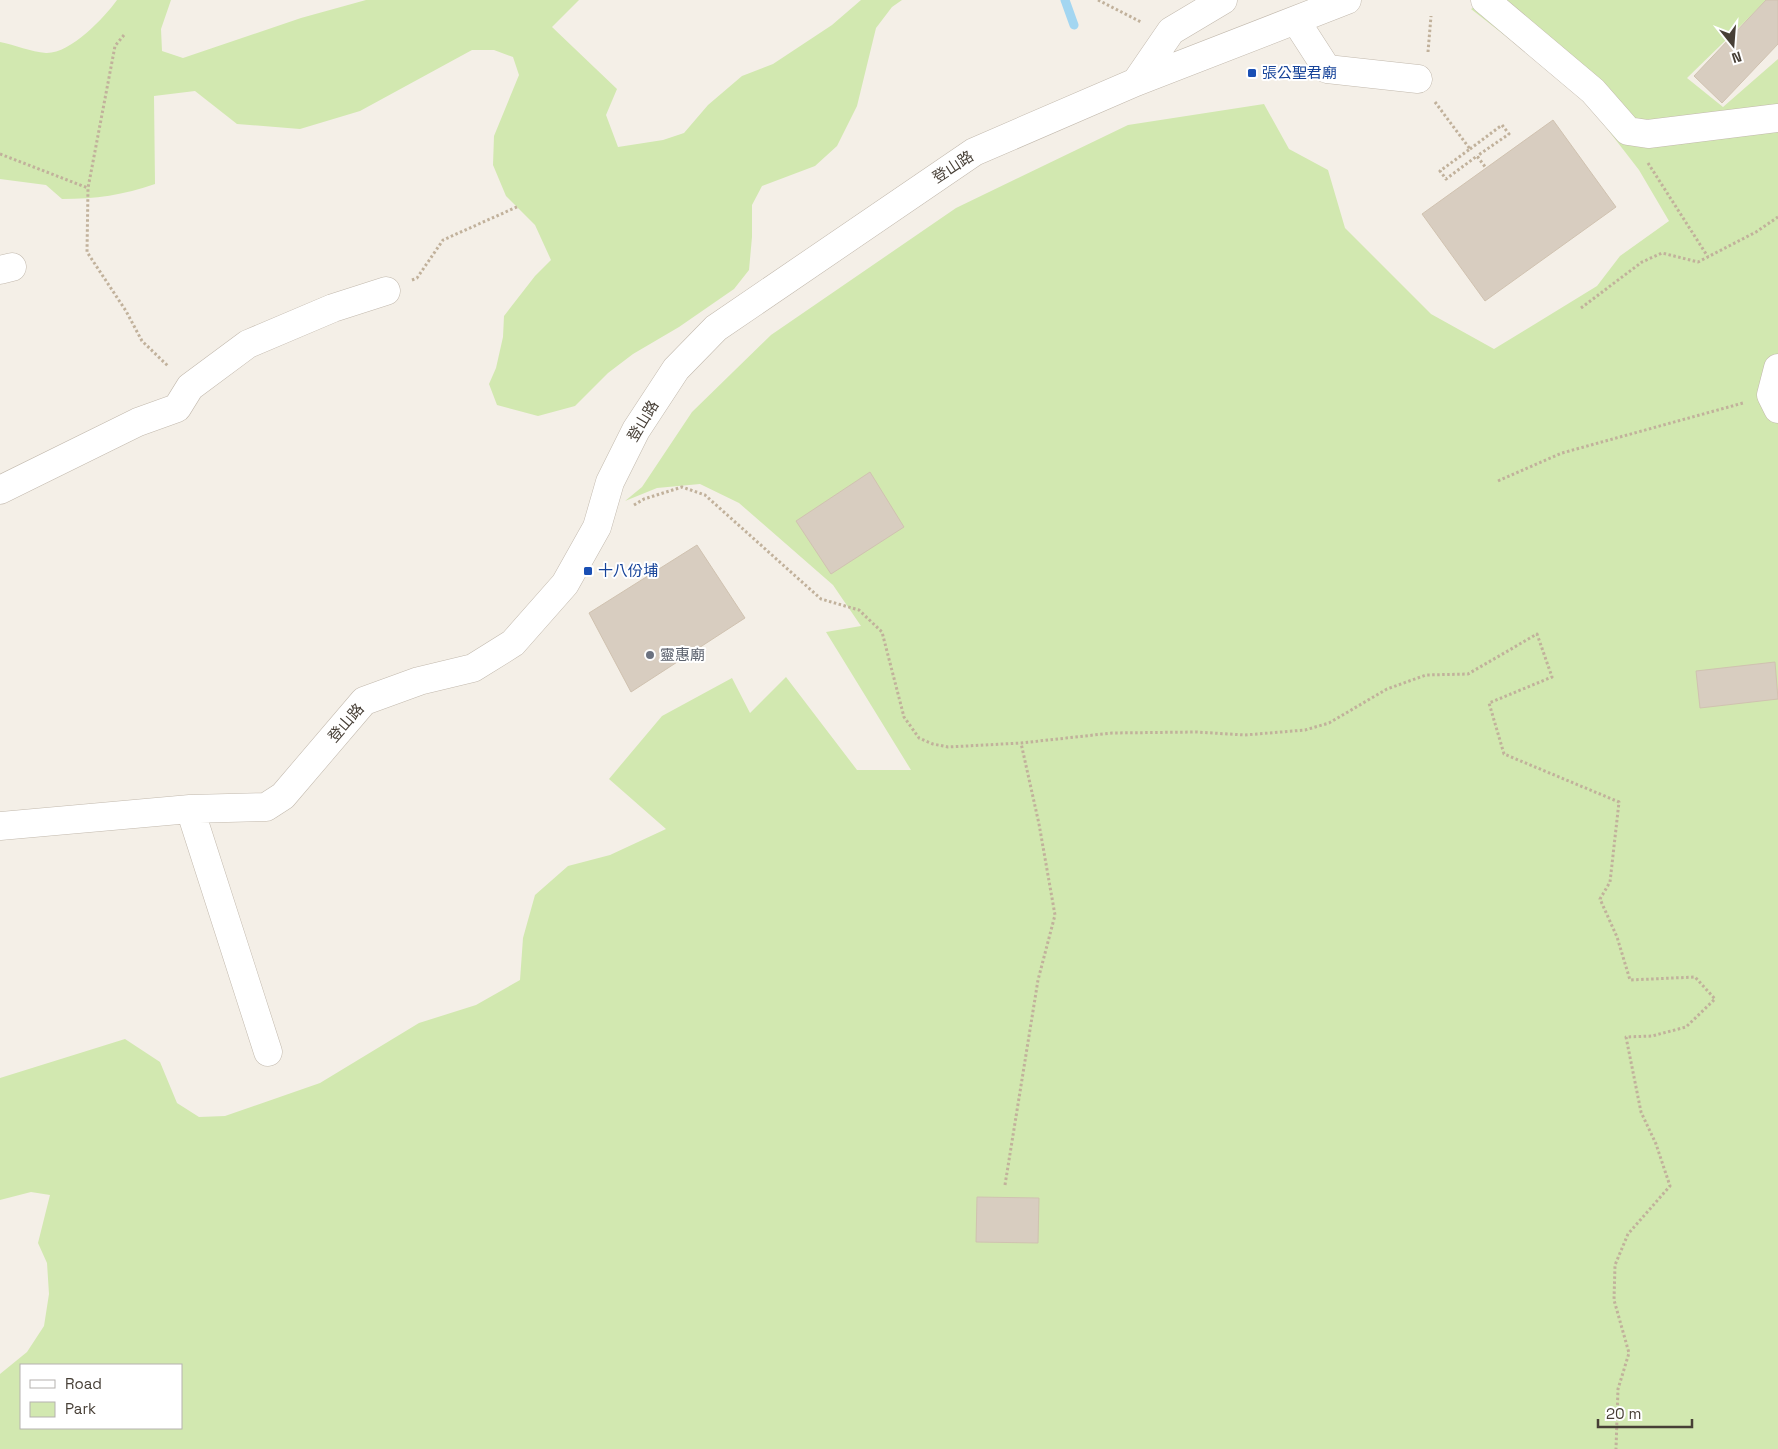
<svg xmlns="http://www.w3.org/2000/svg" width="1778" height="1449" viewBox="0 0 1778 1449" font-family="'Space Grotesk','Noto Sans TC',sans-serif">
	<rect width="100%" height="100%" fill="#f4efe7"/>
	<path fill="#d2e8b0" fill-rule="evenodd" d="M117 0H171L161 29 162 51 183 58 301 18 366 0H579L552 27 617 89 606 115 618 147 663 140 684 133 708 105 742 76 773 64 832 25 861 0H902L892 7 876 28 857 106 837 146 815 166 762 186 752 205V237L749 270 734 289 679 327 633 354 608 373 575 406 538 416 497 405 489 384 496 368 503 337 504 316 535 276 551 260 535 225 506 196 493 165 494 136 519 75 513 57 494 50H472L360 111 300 129 237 124 195 91 154 96 155 184C124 195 95 199 62 199L46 185 0 179V42C15 45 31 52 46 53 70 54 104 18 117 0Z
		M1486 0H1767L1687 78 1723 107 1778 59V1449H0V1374L27 1352 44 1326 49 1294 47 1263 38 1243 50 1195 31 1192 0 1200V1078L125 1039 160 1062 177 1103 199 1117 225 1116 320 1083 419 1023 476 1005 520 980 523 938 535 895 568 866 610 855 666 829 609 779 662 716 732 678 750 713 786 677 857 770H911L826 632 861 626 833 585 739 503 700 484 657 488 625 501 642 487 692 412 771 335 956 208 1128 125 1264 104 1289 149 1328 170 1345 228 1431 314 1494 349 1597 286 1620 256 1669 221 1639 170 1581 95 1471 9ZM21 1365H181V1428H21Z"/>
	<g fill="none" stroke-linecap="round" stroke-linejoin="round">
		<path stroke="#a3d6f1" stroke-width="9" d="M1065 0 1074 25"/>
	</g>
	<path fill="#d8cdc0" stroke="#d0c2b0" d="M1766 0H1778V44L1722 103 1694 76Z
		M1553 120 1616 207 1485 301 1422 214Z
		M870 472 904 527 831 574 796 521Z
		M697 545 745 618 631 692 589 613Z
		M1775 662 1778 699 1700 708 1696 671Z
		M977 1197 1039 1198 1038 1243 976 1242Z"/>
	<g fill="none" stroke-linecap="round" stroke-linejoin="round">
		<defs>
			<path id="minor" d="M1485 0 1593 91 1628 131 1648 134 1778 118
				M1296 21 1327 69 1418 79
				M1136 82 1171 31 1223 0
				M0 270 12 267
				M1778 368 1771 395 1778 409
				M0 490 138 422 177 408 190 387 248 344 333 308 386 291
				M190 809 268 1052
				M0 826 190 809 266 807 283 796 364 701 419 681 473 668 513 643 565 584 597 527 610 482 636 430 676 369 716 328 974 152 1136 82 1347 0"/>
		</defs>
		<use href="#minor" stroke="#c2b9ad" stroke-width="29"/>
		<path stroke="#c1b19b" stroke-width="3" stroke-dasharray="2.5 2.5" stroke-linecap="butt" d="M1098 0 1141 22
			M124 35 115 46 88 188 87 252 126 311 142 341 168 366
			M1428 52 1431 16
			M1435 102 1470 149 1440 171 1446 179 1477 156 1486 168
			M1470 149 1502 125 1509 134 1477 156
			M0 154 88 188
			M1648 163 1708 257
			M412 280 417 278 443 240 519 206
			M1581 308 1642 262 1662 253 1698 262 1756 232 1778 217
			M1498 481 1562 453 1743 403
			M634 505 644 499 682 487 705 495 821 599 859 610 882 632 904 717 919 738 933 744 948 747 1021 743 1112 733 1196 732 1245 735 1305 730 1329 723 1387 689 1426 675 1468 674 1537 634 1552 677 1489 703 1504 754 1619 802 1610 882 1600 899 1617 937 1630 980 1695 977 1715 999 1686 1027 1652 1036 1626 1037 1641 1112 1656 1144 1670 1186 1628 1234 1615 1265 1614 1300 1629 1353 1618 1389 1616 1449
			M1005 1185 1038 980 1055 915 1039 824 1021 743"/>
		<use href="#minor" stroke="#fff" stroke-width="28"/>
	</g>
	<g fill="#1a4fb4" stroke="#fff" stroke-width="2">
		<rect x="1247" y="68" width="10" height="10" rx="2.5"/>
		<rect x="583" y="566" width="10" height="10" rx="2.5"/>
	</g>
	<circle fill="#6b7280" stroke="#fff" stroke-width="2" cx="650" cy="655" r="5"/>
	<g text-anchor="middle" stroke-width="4" stroke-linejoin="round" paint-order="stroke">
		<g font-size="15" fill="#164399" stroke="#fff" text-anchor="start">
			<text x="1262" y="78">張公聖君廟</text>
			<text x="598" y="576">十八份埔</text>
		</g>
		<g font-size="15" fill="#473f36" stroke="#fff">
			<text transform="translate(953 167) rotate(-33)" y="5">登山路</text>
			<text transform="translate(643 421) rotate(-59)" y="5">登山路</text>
			<text transform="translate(346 723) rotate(-49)" y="5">登山路</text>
		</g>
		<g font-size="15" fill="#5b616d" stroke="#fff" text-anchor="start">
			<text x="660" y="660">靈惠廟</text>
		</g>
	</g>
	<rect x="20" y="1364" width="162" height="65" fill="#ffffff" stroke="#b5b2af"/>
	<rect x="30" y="1380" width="25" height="8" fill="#ffffff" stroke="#b5b2af"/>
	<text x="65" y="1389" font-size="15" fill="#473f36">Road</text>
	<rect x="30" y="1402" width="25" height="15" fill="#d2e8b0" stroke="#b5b2af"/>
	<text x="65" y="1414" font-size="15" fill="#473f36">Park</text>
	<g transform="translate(1733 45) rotate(163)" stroke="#ffffff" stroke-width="4" paint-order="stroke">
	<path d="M0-4L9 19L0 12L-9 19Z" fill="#473f36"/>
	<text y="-8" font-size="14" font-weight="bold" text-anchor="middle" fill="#473f36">N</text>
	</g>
	<path d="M1598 1419v8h94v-8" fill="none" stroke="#473f36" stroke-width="2.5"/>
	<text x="1606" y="1419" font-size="15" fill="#473f36" stroke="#ffffff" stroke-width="4" paint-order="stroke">20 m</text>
</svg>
